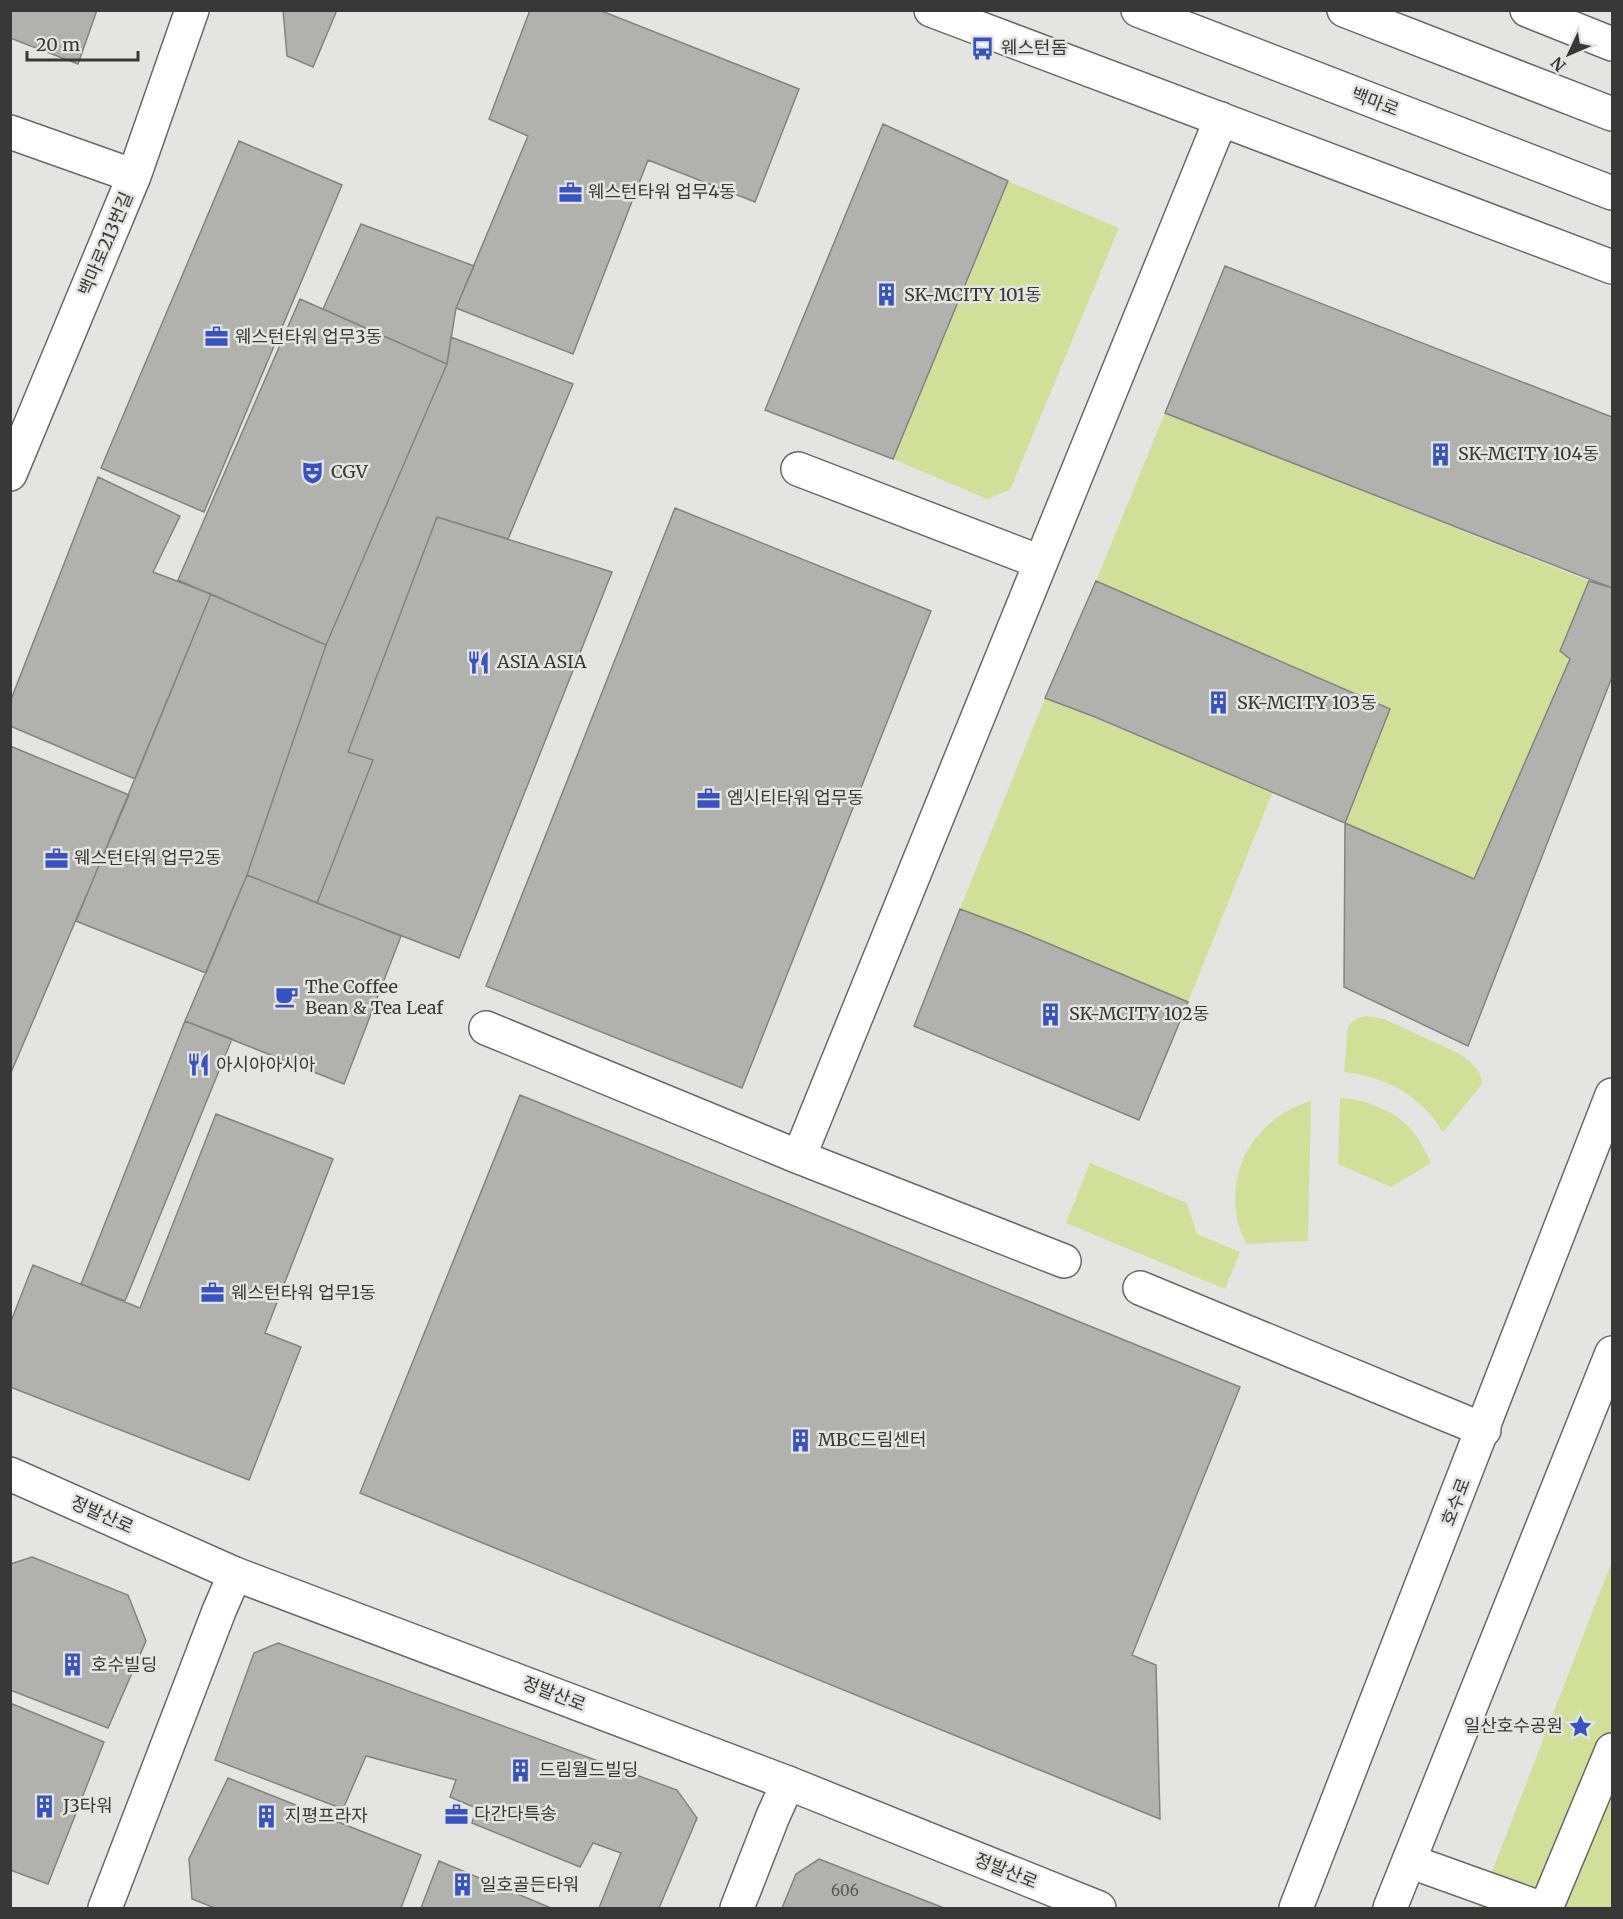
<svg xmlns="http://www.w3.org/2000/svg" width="1623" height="1919" viewBox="0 0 1623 1919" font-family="Merriweather,'Noto Sans KR',serif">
	<rect width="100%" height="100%" fill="#e4e5e1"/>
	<path fill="#d0e099" d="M1008 181 1119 228 1010 490 987 499 893 459Z
		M1165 413 1589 581 1560 650 1570 659 1474 879 1345 823 1390 709 1096 581Z
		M1045 698 1273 791 1188 1002 960 909Z
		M1367 1016 1384 1019 1456 1052C1468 1059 1482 1070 1482 1084L1443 1132C1422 1096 1384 1076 1344 1072L1348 1026 1357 1018Z
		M1340 1098C1368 1100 1397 1111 1415 1134 1421 1142 1426 1153 1431 1163L1391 1187 1338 1164Z
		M1311 1101 1308 1241 1246 1244C1243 1235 1238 1226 1237 1217 1227 1164 1260 1116 1311 1101Z
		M1090 1163 1187 1203 1197 1234 1240 1252 1225 1289 1066 1223Z
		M1612 1561V1908H1478L1485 1890Z"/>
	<path fill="#b1b2ae" stroke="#838480" stroke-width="1.5" d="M10 10H97L78 64 10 38Z
		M283 10H337L313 67 287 56Z
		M530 10H599L799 89 755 202 648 160 573 354 456 308 528 136 489 119Z
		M883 124 1008 181 893 459 765 410Z
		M239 141 342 185 204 512 101 468Z
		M361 224 474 266 456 308 447 364 323 309Z
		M1225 266 1612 417V588L1165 413Z
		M300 299 447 364 326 645 178 580Z
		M451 337 573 384 508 539 437 517 348 752 373 760 317 903 247 875 326 645 447 364Z
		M98 477 180 516 153 572 211 594 135 779 10 726V702Z
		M675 508 931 611 742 1088 486 986Z
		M437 517 612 572 459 958 317 903 373 760 348 752Z
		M1096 581 1390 709 1345 823 1095 717 1045 698Z
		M1589 581 1612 588V677L1468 1046 1344 987 1345 823 1474 879 1570 659 1560 651Z
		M211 594 326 645 247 875 206 973 76 921Z
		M10 746 129 795 10 1075Z
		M247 875 401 936 344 1084 185 1021Z
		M960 909 1021 932 1188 1002 1139 1120 914 1026Z
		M185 1021 232 1039 125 1301 81 1284Z
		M520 1095 1240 1387 1132 1655 1156 1665 1160 1819 360 1493Z
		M216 1114 333 1159 265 1333 301 1347 249 1480 10 1387V1324L33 1265 140 1308Z
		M32 1557 128 1595 146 1641 108 1728 10 1690V1564Z
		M278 1643 677 1790 697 1818 659 1908H599L621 1853 593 1843 580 1867 472 1823 476 1808 450 1797 456 1780 366 1756 343 1809 215 1760 254 1653Z
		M10 1703 104 1742 48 1884 10 1870Z
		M228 1778 421 1855 401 1908H215L192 1899 189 1859Z
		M819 1859 944 1908H782L796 1874Z
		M439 1861 551 1908H421Z"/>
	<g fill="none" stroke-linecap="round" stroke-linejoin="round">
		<defs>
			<path id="minor" d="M10 132 134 176
				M798 469 1040 562
				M10 474 134 176 192 10
				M486 1028 799 1157 1221 119
				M799 1157 1064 1261
				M1140 1288 1484 1430
				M1409 1861 1540 1908
				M105 1908 219 1611 235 1574
				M737 1908 773 1816 788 1783
				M1546 1908 1612 1750"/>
			<path id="major" d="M931 10 1612 267
				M1138 10 1612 193
				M1344 10 1612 114
				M1527 10 1612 44
				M10 1474 235 1574 788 1783 1099 1908
				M1296 1908 1612 1095
				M1390 1908 1612 1353"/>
		</defs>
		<use href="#minor" stroke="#696a66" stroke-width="36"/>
		<use href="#major" stroke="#696a66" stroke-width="36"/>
		<use href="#minor" stroke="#fff" stroke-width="33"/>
		<use href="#major" stroke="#fff" stroke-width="33"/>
	</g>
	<defs>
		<symbol id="bus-bare" viewBox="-9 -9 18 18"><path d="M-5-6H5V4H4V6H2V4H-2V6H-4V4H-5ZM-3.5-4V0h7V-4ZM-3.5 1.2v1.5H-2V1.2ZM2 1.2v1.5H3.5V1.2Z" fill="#3752c4" stroke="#e4e5e1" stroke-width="2.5" paint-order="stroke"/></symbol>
		<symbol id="office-bare" viewBox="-9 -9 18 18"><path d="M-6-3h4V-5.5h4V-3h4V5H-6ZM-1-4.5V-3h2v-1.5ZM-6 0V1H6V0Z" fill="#3752c4" stroke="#e4e5e1" stroke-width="2.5" paint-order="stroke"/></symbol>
		<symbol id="building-bare" viewBox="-9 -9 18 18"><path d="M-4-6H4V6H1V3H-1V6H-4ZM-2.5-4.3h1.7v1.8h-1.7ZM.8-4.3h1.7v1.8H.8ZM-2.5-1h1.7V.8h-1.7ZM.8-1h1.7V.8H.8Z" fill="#3752c4" stroke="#e4e5e1" stroke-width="2.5" paint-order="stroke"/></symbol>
		<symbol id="theatre-bare" viewBox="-9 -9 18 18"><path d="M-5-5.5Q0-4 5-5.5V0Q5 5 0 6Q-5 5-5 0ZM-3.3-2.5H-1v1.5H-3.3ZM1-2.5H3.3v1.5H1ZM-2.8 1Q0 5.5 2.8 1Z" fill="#3752c4" stroke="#e4e5e1" stroke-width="2.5" paint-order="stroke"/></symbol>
		<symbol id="restaurant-bare" viewBox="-9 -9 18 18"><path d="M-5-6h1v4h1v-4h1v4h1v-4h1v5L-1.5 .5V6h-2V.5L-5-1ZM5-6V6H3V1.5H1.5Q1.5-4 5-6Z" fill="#3752c4" stroke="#e4e5e1" stroke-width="2.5" paint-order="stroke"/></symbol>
		<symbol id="cafe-bare" viewBox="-9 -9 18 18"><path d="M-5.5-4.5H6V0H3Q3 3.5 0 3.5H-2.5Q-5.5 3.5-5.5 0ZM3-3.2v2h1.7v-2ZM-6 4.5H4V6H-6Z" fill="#3752c4" stroke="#e4e5e1" stroke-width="2.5" paint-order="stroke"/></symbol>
		<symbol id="sight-bare" viewBox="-9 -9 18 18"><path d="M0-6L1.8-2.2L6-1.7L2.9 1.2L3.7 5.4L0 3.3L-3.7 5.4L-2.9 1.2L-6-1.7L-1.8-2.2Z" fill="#3752c4" stroke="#e4e5e1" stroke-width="2.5" paint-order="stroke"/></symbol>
	</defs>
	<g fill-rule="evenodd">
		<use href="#bus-bare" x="966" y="32" width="33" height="33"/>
		<use href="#office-bare" x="554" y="176" width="33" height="33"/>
		<use href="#building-bare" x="870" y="278" width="33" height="33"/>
		<use href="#office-bare" x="200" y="320" width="33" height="33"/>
		<use href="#building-bare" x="1424" y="438" width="33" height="33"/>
		<use href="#theatre-bare" x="296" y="456" width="33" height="33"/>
		<use href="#restaurant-bare" x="462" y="646" width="33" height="33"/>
		<use href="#building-bare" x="1202" y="686" width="33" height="33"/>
		<use href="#office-bare" x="692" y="782" width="33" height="33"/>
		<use href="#office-bare" x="40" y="842" width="33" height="33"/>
		<use href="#cafe-bare" x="270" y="980" width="33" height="33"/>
		<use href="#building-bare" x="1034" y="998" width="33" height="33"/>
		<use href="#restaurant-bare" x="182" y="1048" width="33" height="33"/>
		<use href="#office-bare" x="196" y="1276" width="33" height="33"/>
		<use href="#building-bare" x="784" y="1424" width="33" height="33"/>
		<use href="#building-bare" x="56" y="1648" width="33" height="33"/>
		<use href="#sight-bare" x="1564" y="1710" width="33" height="33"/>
		<use href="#building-bare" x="504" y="1754" width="33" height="33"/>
		<use href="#building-bare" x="28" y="1790" width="33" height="33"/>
		<use href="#office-bare" x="440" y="1798" width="33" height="33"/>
		<use href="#building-bare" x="250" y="1800" width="33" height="33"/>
		<use href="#building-bare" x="446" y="1868" width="33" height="33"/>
	</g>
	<g text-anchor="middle" stroke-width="5" stroke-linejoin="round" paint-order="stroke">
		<g font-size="15" fill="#565755">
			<text x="845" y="1896">606</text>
		</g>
		<g font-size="18" fill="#383937" stroke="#e4e5e1" text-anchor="start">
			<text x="1001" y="54">웨스턴돔</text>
			<text x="588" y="198">웨스턴타워 업무4동</text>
			<text x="904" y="301">SK-MCITY 101동</text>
			<text x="235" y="343">웨스턴타워 업무3동</text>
			<text x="1458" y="460">SK-MCITY 104동</text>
			<text x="331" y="478">CGV</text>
			<text x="497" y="668">ASIA ASIA</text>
			<text x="1237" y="709">SK-MCITY 103동</text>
			<text x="727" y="804">엠시티타워 업무동</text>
			<text x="74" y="864">웨스턴타워 업무2동</text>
			<text x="305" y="993">The Coffee<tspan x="305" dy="21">Bean &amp; Tea Leaf</tspan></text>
			<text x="1069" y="1020">SK-MCITY 102동</text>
			<text x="216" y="1071">아시아아시아</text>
			<text x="231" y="1299">웨스턴타워 업무1동</text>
			<text x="818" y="1446">MBC드림센터</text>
			<text x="91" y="1671">호수빌딩</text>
			<text x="1563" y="1732" text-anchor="end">일산호수공원</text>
			<text x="539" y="1776">드림월드빌딩</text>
			<text x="63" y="1812">J3타워</text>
			<text x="474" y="1820">다간다특송</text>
			<text x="285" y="1822">지평프라자</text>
			<text x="480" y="1891">일호골든타워</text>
		</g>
		<g font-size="18" fill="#383937" stroke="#e4e5e1">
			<text transform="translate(1375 102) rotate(21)" y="6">백마로</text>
			<text transform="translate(106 244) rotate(-67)" y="6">백마로213번길</text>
			<text transform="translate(1456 1502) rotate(-69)" y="6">호수로</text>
			<text transform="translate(102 1515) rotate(24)" y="6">정발산로</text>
			<text transform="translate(554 1694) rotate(21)" y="6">정발산로</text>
			<text transform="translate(1006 1871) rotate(22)" y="6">정발산로</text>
		</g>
	</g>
	<rect width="1623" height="1919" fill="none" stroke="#383937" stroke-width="24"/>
	<g transform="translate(1569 54) rotate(226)" stroke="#e4e5e1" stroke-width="4.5" paint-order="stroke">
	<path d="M0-4.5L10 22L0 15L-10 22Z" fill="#383937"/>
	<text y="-9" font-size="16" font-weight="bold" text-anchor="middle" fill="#383937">N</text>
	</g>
	<path d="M27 51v9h111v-9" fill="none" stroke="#383937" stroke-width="3"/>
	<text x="36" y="51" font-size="18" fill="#383937" stroke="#e4e5e1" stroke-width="4.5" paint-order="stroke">20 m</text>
</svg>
